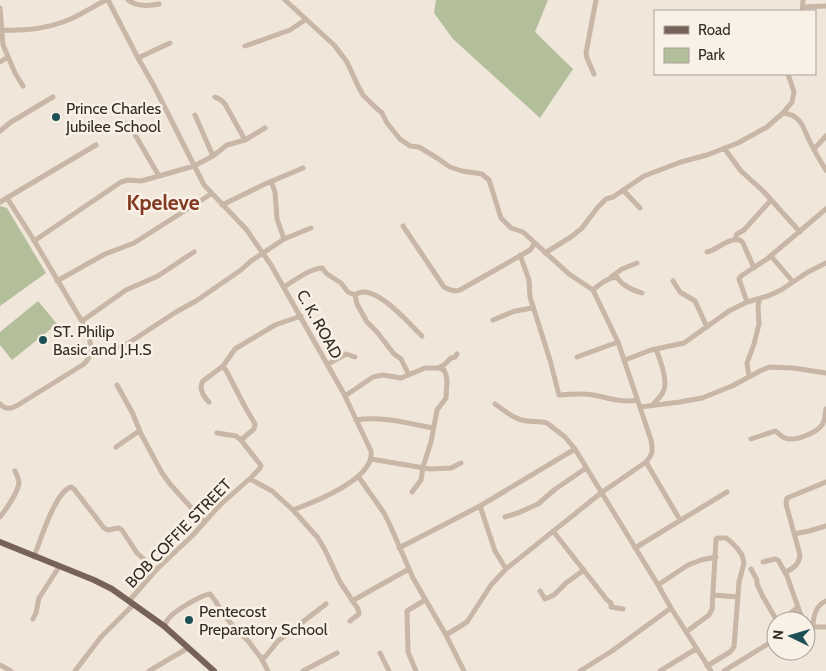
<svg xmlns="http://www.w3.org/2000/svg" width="826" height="671" viewBox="0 0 826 671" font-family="Cabin,sans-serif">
	<rect width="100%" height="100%" fill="#f1e6da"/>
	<path fill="#b3bf9b" d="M436 0H548L535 32 573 69 540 118 453 39 434 13Z
		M0 206 7 208 46 273 0 306Z
		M38 301 57 324 12 360 0 345V332Z"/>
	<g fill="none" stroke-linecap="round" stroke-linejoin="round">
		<path stroke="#c8b6a6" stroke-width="5" d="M108 0 138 58 154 86 204 185 246 229 271 265 344 394 371 451C375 479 314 502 293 510L272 491 250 479 247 481 219 506 193 535 156 570 129 601
			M128 0C137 7 149 6 159 4
			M285 0 334 45 341 54 347 62 358 86 363 95 375 107 382 113 387 123 400 139 410 146 419 147 437 158 450 167 462 171 482 174 489 180 501 218 511 228 523 232 569 274 593 290 618 342 651 440C653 451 653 454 646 462L601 493 506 569 491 585 467 622 446 635
			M803 7 826 6
			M0 8 3 45 15 73 23 86
			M802 11 803 0
			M0 30C21 31 44 29 63 22 78 17 92 7 106 0
			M245 46 290 30 305 20
			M138 58 170 43
			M0 62 8 57
			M594 74 587 58 586 53 596 0
			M215 97 221 100 225 104 245 140
			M783 113C802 115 803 128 810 142 815 152 820 161 826 170
			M195 115 213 156
			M116 126C122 124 125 121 130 126L159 176
			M0 131 11 122 53 97
			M724 148 741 171 764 192 800 232
			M814 149 826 136
			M623 190 640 208
			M0 202 96 145
			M222 205 265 184 303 168
			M403 226 444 287C449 290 454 292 460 290L525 253 530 250 535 243
			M284 239 311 228
			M735 239 737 234 744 230 771 200
			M34 241 121 182 128 180 141 181 152 178 194 166 213 156 227 145 245 140 265 128
			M707 252C719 249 727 238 740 240L743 243 754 268
			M545 253 571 237 582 228 598 207 606 199 613 197 644 176 681 162 707 155 738 143 767 127 783 113 792 102 794 92 788 74
			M520 255 529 280 530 297 550 360 559 395C571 394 582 393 594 395 609 398 622 403 637 400
			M771 256 793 282
			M611 277 622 269 637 263
			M57 281 105 254 134 243 211 194
			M673 281 680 292 695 301 707 327
			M284 287C295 280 309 269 322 268L327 274 341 283 348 292 355 295 357 304 367 322 377 332 394 354 401 359 409 375
			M593 290C600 284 607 278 617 277 622 286 633 290 642 293
			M355 295C373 280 410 325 422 336
			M747 302 739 279 741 276 767 259 826 209
			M493 320 515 311 533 308
			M82 321 126 290 158 276 194 252
			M91 351 115 348 127 344 176 312 196 301 241 270 251 261 284 239 277 219 275 192 271 181
			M577 357 618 342
			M625 360 651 350 684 343 729 311 747 302 768 296 781 290 808 272 826 263
			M328 364 346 354 355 357
			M223 366 227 372 244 405 255 424 254 429 241 440
			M749 377 747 363 754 344 759 324 758 305 760 299
			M117 385 133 414 141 434 162 473 170 484 204 522
			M345 396 373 377 383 375 401 378 425 368H438L444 365 451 358 455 357 457 354
			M209 402C203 396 198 389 203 381L223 366 235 349 275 325 301 316
			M0 404C6 411 12 408 18 405L84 364C94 354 91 343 87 330L32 237 7 198
			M495 404C505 411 515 420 527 421 533 422 540 421 547 423L565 437 575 449 658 585 671 608
			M653 405C656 400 661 397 663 392 669 382 660 359 656 349
			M640 407 680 402 702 398 732 386 762 370 770 367 793 368 826 373
			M356 420C382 416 407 423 433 428
			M217 433 236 436 241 440 259 463 261 466 260 468 250 479
			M751 439 775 431C779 433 781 437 785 438 795 442 816 433 822 425 825 421 825 415 826 409
			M116 447 139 431
			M371 459 430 469 451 468 461 463
			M646 462 680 520
			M358 476 384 513 390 525 413 578 446 635 464 671
			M412 492 421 480 423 467 431 442 437 410 446 398 447 381 446 375 444 370 438 368
			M480 506 495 551 506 569
			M293 510 318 538 325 550 340 582 358 609 359 614 350 621
			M0 517C7 508 17 495 19 483 19 479 17 475 15 471
			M505 517 518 513 538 504 554 490 586 468
			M553 531 607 600 611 603V607L623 609
			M794 534 809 531 826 526
			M399 548 480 506 575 449
			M635 548 727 492
			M34 557C40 541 55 492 71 487L74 489 104 528 108 530 119 528 122 530 137 553 156 570
			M763 562 775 559 778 560 787 576 803 621
			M751 569 757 580V584L762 595 777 621 785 618 798 607
			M785 573C793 568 799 565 800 555L786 504 787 498 826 482
			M658 585 688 565 701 560 716 557
			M540 591 545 599 554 595 566 583 584 570
			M713 595 738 597
			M352 601 409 569
			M33 619 36 613 39 598 59 567
			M164 626C166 624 166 621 168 619 174 611 201 595 210 594L214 599 223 613 232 625 249 642 261 658 268 671
			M806 627H826
			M813 627C813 617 816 605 826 601
			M686 632 709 615 712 609 716 539 718 538H726L730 541 737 548 742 555 744 563 739 582 734 647 730 652 707 666
			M380 653 389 671
			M261 658 265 657 278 641 326 604
			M0 665 11 671
			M75 671 101 637 134 604
			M149 671 188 648
			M303 671 337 653
			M416 671 408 652 407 611 425 600
			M580 671 612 651 671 608 711 671
			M660 671 696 649
			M724 671 776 639"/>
		<path stroke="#766258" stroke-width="6" d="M0 542 94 580 112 589 164 626 214 671"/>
	</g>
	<g fill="#1e5155" stroke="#f9f0e6" stroke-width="2">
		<circle cx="56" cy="117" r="5"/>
		<circle cx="43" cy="340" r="5"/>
		<circle cx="189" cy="620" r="5"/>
	</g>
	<g text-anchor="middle" stroke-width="5" stroke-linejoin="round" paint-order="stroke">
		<g font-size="16" fill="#352b27" stroke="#f9f0e6" text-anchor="start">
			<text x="66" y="114">Prince Charles<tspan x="66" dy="18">Jubilee School</tspan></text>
			<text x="53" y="337">ST. Philip<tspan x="53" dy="18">Basic and J.H.S</tspan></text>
			<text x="199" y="617">Pentecost<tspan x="199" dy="18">Preparatory School</tspan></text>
		</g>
		<g font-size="16" fill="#352b27" stroke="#f9f0e6">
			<text transform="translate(320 324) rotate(61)" y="6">C. K. ROAD</text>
			<text transform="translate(178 533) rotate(-46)" y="6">BOB COFFIE STREET</text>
		</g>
		<g font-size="21" font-weight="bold" fill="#823922" stroke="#f9f0e6">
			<text x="163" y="210">Kpeleve</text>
		</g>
	</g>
	<rect x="654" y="10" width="162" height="65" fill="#f9f0e6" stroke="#aba19a"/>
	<rect x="664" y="26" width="25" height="8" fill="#766258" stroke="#aba19a"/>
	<text x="698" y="35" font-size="15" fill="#352b27">Road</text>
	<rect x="664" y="48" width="25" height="15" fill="#b3bf9b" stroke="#aba19a"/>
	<text x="698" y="60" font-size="15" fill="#352b27">Park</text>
	<g transform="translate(791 636) rotate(275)"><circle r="24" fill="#f9f0e6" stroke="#aba19a"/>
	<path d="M0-4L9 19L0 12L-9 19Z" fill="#1e5155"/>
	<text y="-8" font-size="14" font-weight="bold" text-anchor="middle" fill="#352b27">N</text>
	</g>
</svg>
